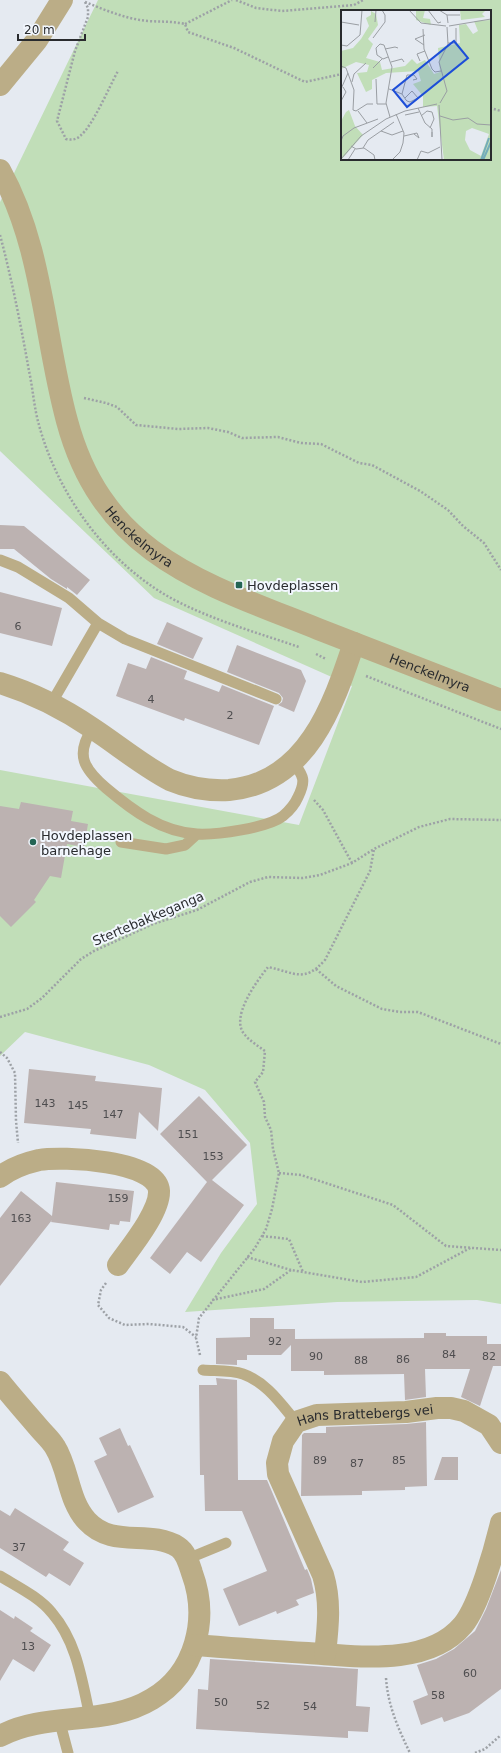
<svg xmlns="http://www.w3.org/2000/svg" width="501" height="1753" viewBox="0 0 501 1753" font-family="'DejaVu Sans',sans-serif">
	<rect width="100%" height="100%" fill="#e5eaf1"/>
	<path fill="#c1deb8" fill-rule="evenodd" d="M98 0H501V1304L477 1300 337 1302 185 1312 221 1253 257 1204 250 1143 205 1090 149 1065 25 1032 0 1056V770L299 825 352 686 154 598 0 451V202ZM342 11H490V159H342Z"/>
	<path fill="#bcb2b1" d="M0 525 24 526 90 580 77 595 67 587V589L51 579 14 549H0Z
		M0 592 62 608 52 646 0 633Z
		M167 622 203 638 193 659 157 644Z
		M237 645 301 670 306 681 294 712 278 705 282 702 283 698 279 693 227 672Z
		M151 657 187 671 184 679 219 692 222 685 274 706 259 745 185 718 184 721 116 696 128 663 146 669Z
		M21 802 73 811 71 821 88 824 84 847 67 844 61 878 50 876 34 900 36 902 11 927 0 916V806L19 809Z
		M29 1069 96 1076 95 1081 162 1088 158 1131 139 1112 136 1139 90 1134 91 1129 24 1123Z
		M199 1096 247 1145 212 1180 244 1205 201 1262 187 1252 170 1274 150 1258 207 1182 160 1134Z
		M56 1182 134 1191 130 1222 120 1221 119 1225 110 1224 109 1230 51 1222 52 1220 0 1286V1218L21 1191 52 1216Z
		M250 1318H274V1329H295V1339L424 1338V1333H446V1336H487V1344H501V1366H493L480 1406 461 1397 470 1369H425L426 1397 405 1400 404 1374 324 1375V1371H291V1345L281 1355H247V1360H237V1365L216 1364V1338L250 1337Z
		M216 1378 237 1380 238 1480H267L305 1570 307 1569 311 1579 314 1593 296 1600 299 1605 277 1614 276 1611 239 1626 223 1589 267 1571 242 1511H205L204 1475H200L199 1385H217Z
		M426 1422 427 1486 405 1487V1490L362 1491V1495L301 1496 302 1435 304 1433H326V1427L406 1424Z
		M120 1428 128 1446 130 1445 154 1497 118 1513 94 1461 107 1455 99 1438Z
		M442 1457H458V1480H434Z
		M15 1508 69 1542 63 1550 84 1563 70 1586 49 1573 46 1577 0 1548V1510L10 1516Z
		M501 1570V1689L469 1713 444 1722 442 1717 421 1725 413 1701 428 1695 417 1665 436 1659 454 1649 475 1631 486 1609Z
		M0 1610 14 1619 15 1616 33 1628 30 1631 51 1645 34 1672 13 1659 0 1681Z
		M210 1659 358 1669 356 1706 370 1707 368 1732 348 1731V1738L196 1729 198 1689 208 1690Z"/>
	<g fill="none" stroke-linecap="round" stroke-linejoin="round">
		<path stroke="#9da1a6" stroke-width="2.5" stroke-dasharray="2 2" stroke-linecap="butt" d="M236 0 256 8 282 11 354 5 363 0
			M85 2C105 10 126 19 148 21 161 22 172 21 185 24L188 32 234 48 305 82 342 74
			M85 2 88 8V17L75 51 57 121 66 139C71 140 76 140 80 136 93 126 109 87 118 71
			M185 24 232 0
			M490 108 501 111
			M0 235C12 280 21 326 29 371 33 389 34 408 39 425 58 495 106 561 169 597 209 619 255 632 299 647
			M84 398 106 403 117 407 136 425 178 429 208 428 228 432 242 438 278 437 301 443 321 444 359 463 372 465 420 491 448 510 463 526 484 543 501 570
			M316 654 326 659
			M366 676 501 729
			M314 800 323 810 352 863
			M316 969 336 986 382 1009 400 1012H418L501 1044
			M0 1017 27 1009 42 998 81 959 94 951 153 924 197 910 250 882 268 877 303 878 320 875 352 863 374 849 419 827 450 819 501 820
			M0 1052 7 1058 15 1073 16 1121 18 1143
			M279 1173 301 1175 393 1205 446 1246 501 1250
			M262 1236 289 1239 303 1272
			M247 1257 291 1270
			M106 1283 101 1290 98 1305 109 1318 125 1325 149 1324 183 1327 196 1337
			M212 1300 264 1289 291 1270 362 1282 416 1277 472 1247
			M200 1355 196 1338 199 1318 255 1248 266 1229 272 1209 279 1173 273 1149 271 1130 265 1117 264 1102 255 1082 263 1072 265 1051C258 1046 250 1041 245 1035 229 1018 257 981 268 967 296 973 304 983 325 960L370 871 374 849
			M386 1678C388 1706 398 1728 410 1753
			M475 1753 485 1749 501 1735"/>
		<path stroke="#bbad87" stroke-width="11" d="M0 560 18 567 69 598 98 623 125 639 276 699
			M51 704 98 623
			M92 729C75 755 84 769 106 788 132 810 161 832 197 834 216 835 268 828 283 816 289 811 295 804 298 797 306 781 304 776 293 762
			M121 842 166 849 185 845 197 834
			M203 1370C215 1371 231 1370 243 1374 266 1382 281 1404 296 1422
			M187 1559 226 1543
			M0 1576C18 1587 39 1597 52 1613 77 1642 82 1681 90 1717
			M59 1719 68 1753"/>
		<g stroke="#bbad87" stroke-width="22">
			<path d="M0 85 37 40 62 0"/>
			<path d="M0 683C33 693 64 709 92 728 118 745 143 766 170 780 189 788 209 791 229 790 307 783 333 706 354 643"/>
			<path d="M0 1177C10 1169 26 1163 39 1160 62 1156 157 1160 159 1191 160 1212 130 1248 118 1265"/>
			<path d="M0 1382C13 1398 26 1413 39 1428 44 1434 51 1440 55 1447 69 1469 68 1501 87 1521 113 1549 149 1529 178 1547 186 1552 189 1564 192 1573 209 1619 196 1673 152 1699 106 1727 47 1711 0 1736"/>
			<path d="M195 1645C233 1648 270 1651 308 1653 356 1656 428 1667 463 1625 479 1606 495 1548 501 1523"/>
			<path id="s1" d="M325 1654C328 1627 331 1601 323 1575L278 1474 277 1463 283 1441 296 1422 317 1415 406 1412 437 1408H451L464 1411 489 1425 501 1443"/>
		</g>
		<path stroke="#bbad87" stroke-width="22" id="s2" d="M0 170C43 247 44 337 67 421 103 555 203 583 318 629 379 653 440 676 501 700"/>
	</g>
	<g fill="#246555" stroke="#f2f7fe" stroke-width="1.5">
		<rect x="235" y="581" width="8" height="8" rx="2"/>
		<circle cx="33" cy="842" r="4"/>
	</g>
	<g text-anchor="middle" stroke-width="4" stroke-linejoin="round" paint-order="stroke">
		<g font-size="11" fill="#4e4d4f">
			<text x="18" y="630">6</text>
			<text x="151" y="703">4</text>
			<text x="230" y="719">2</text>
			<text x="45" y="1107">143</text>
			<text x="78" y="1109">145</text>
			<text x="113" y="1118">147</text>
			<text x="188" y="1138">151</text>
			<text x="213" y="1160">153</text>
			<text x="118" y="1202">159</text>
			<text x="21" y="1222">163</text>
			<text x="275" y="1345">92</text>
			<text x="449" y="1358">84</text>
			<text x="316" y="1360">90</text>
			<text x="489" y="1360">82</text>
			<text x="403" y="1363">86</text>
			<text x="361" y="1364">88</text>
			<text x="320" y="1464">89</text>
			<text x="399" y="1464">85</text>
			<text x="357" y="1467">87</text>
			<text x="19" y="1551">37</text>
			<text x="28" y="1650">13</text>
			<text x="470" y="1677">60</text>
			<text x="438" y="1699">58</text>
			<text x="221" y="1706">50</text>
			<text x="263" y="1709">52</text>
			<text x="310" y="1710">54</text>
		</g>
		<g font-size="13" fill="#292b2e" stroke="#f2f7fe">
			<text dy="5" stroke="none"><textPath href="#s2" startOffset="400">Henckelmyra</textPath></text>
			<text dy="5" stroke="none"><textPath href="#s2" startOffset="723">Henckelmyra</textPath></text>
			<text transform="translate(148 918) rotate(-23)" y="5">Stertebakkeganga</text>
			<text dy="5" stroke="none"><textPath href="#s1" startOffset="317">Hans Brattebergs vei</textPath></text>
		</g>
		<g font-size="13" fill="#292b2e" stroke="#f2f7fe" text-anchor="start">
			<text x="247" y="590">Hovdeplassen</text>
			<text x="41" y="840">Hovdeplassen<tspan x="41" dy="15">barnehage</tspan></text>
		</g>
	</g>
	<g transform="translate(341 10)">
		<rect width="150" height="150" fill="#e5eaf1"/>
		<path d="M75 0H84L82 8 89 9 90 15 75 10ZM119 0H145L141 4 144 7 120 10ZM30 1 35 4 37 15 27 29 32 34 25 48 39 52 41 60 64 56 71 49 76 54 84 50 93 64 99 62 97 38 119 33 118 15 125 14 132 24 137 21 133 11 150 10V150H103L96 96 82 97V86L72 74 80 71 77 61 45 63 31 70V79L25 82 16 63 26 62 28 55 15 52 0 59V41L12 38 20 29 28 16 25 8 30 5ZM131 118 148 124 140 146 129 140 124 130 125 121ZM8 100 14 116 22 125 0 150V111L5 102Z" fill="#c1deb8" fill-rule="evenodd"/>
		<path fill="none" stroke="#74acba" stroke-width="2" d="M140 150 148 128M142 150 150 132"/>
		<path fill="none" stroke="#9a9ea3" stroke-width="1" d="M68 0 80 13 105 16M87 0 97 13 100 12M98 0 106 5 107 13M106 5H119M0 12 18 15M34 12 35 0M108 16 150 9M82 19 83 39 91 59 94 62 100 61M32 28 44 12V5L41 0M107 33H115V18M0 35 6 36 19 25 21 0M83 35 74 29 84 25M44 39 54 37 57 38M47 47 42 49 36 45 35 38 39 34 43 35 51 57 45 93 49 107M79 51 76 44 84 41M50 52 61 49 63 52M0 56 5 58 13 80 12 100 15 101 26 94H32M32 58 41 49M35 69 36 94H45M11 72 13 64 25 53M0 79 7 63M48 79 61 84 66 65H73L76 69 72 70M61 84 65 90 66 91 69 92 77 88 71 81 64 88M0 91 5 82 2 77M99 93 106 81 98 52 107 34 106 17M98 95 101 150M77 98 84 113 91 119V127V122M17 101 26 113M64 105 78 102M80 106 86 101 91 102 93 109 89 118M99 106 112 110 127 108 136 114 150 115M40 121 51 125 62 121M63 126 76 123 78 128 73 124M0 131 2 126 13 118 37 109M10 136 15 139 23 138 33 145 34 150M22 138 27 130 53 112M0 149 20 126 45 109 64 101 96 94M7 150 14 139M51 150 59 142 62 133 63 123 55 104M76 150 80 141 87 143 99 137"/>
		<path fill="#1d4ed8" fill-opacity="0.15" stroke="#1d4ed8" stroke-width="2" d="M113 31 127 48 66 97 52 80Z"/>
		<rect width="150" height="150" fill="none" stroke="#292b2e" stroke-width="2"/>
	</g>
	<path d="M18 34v6h67v-6" fill="none" stroke="#292b2e" stroke-width="2"/>
	<text x="24" y="34" font-size="12" fill="#292b2e" stroke="#f2f7fe" stroke-width="3" paint-order="stroke">20 m</text>
</svg>
